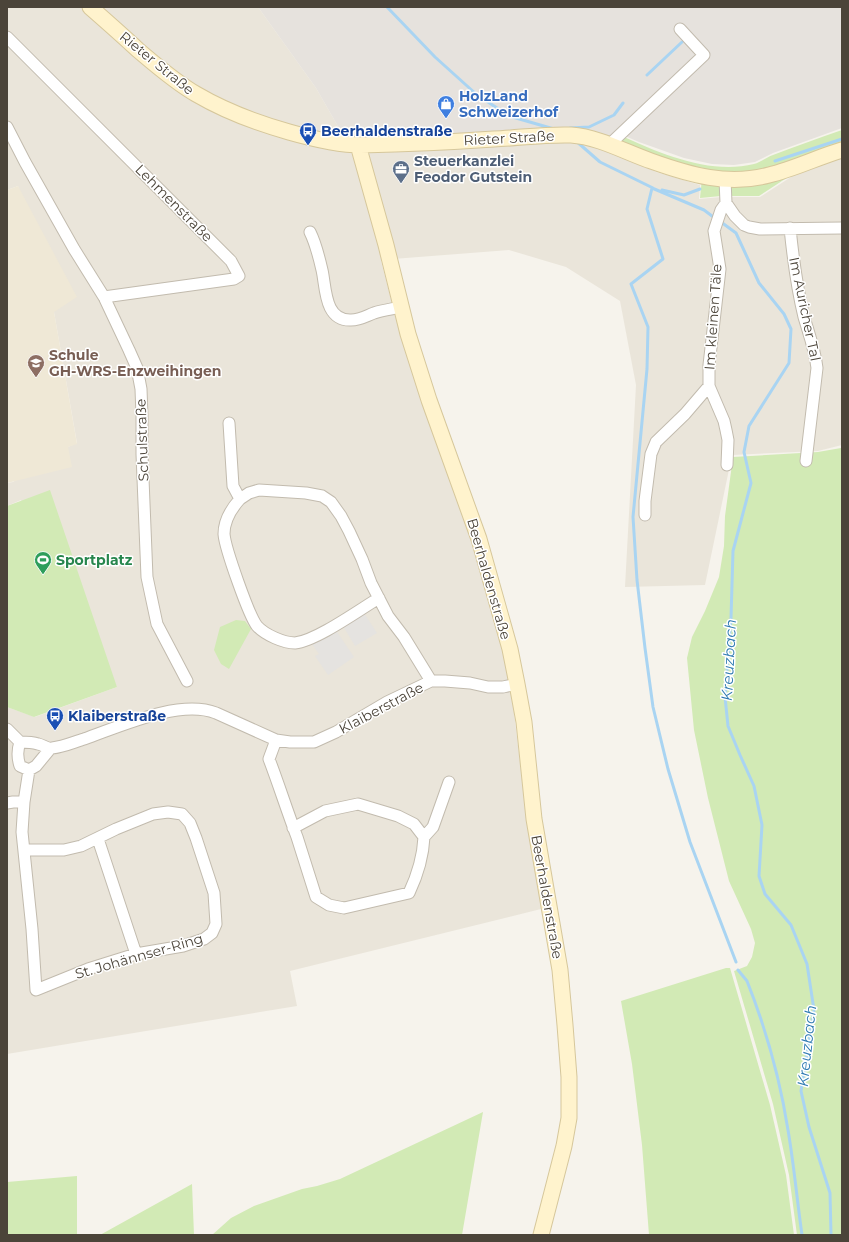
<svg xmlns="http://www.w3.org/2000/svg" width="849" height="1242" viewBox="0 0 849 1242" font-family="Montserrat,sans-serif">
	<rect width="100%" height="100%" fill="#f6f3ec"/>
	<path fill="#eae5da" d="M7 7H258L316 88 347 142 558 139 601 147 656 172 700 185 699 199 722 197H760L808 166 842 154V445L818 451 732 455 705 585 625 587 636 385 620 301 566 267 509 250 393 259 381 261 399 330 473 541 502 640 513 704 522 779 545 908 290 971 297 1006 7 1054V707L35 717 117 687 21 500 7 506V483L13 482 68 447 77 443 54 312 18 186 7 190Z"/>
	<path fill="#e6e2dd" d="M258 7H842V128L773 153 755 162 734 165 712 164 684 158 639 142 618 133 610 139 347 142 316 88Z"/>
	<path fill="#efe8d6" d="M18 186 77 297 54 312 77 444 68 447 72 467 7 483V190Z"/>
	<path fill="#d2eab5" d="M842 130V147L808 164 759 196H721L700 198 703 168 667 161 617 142 622 136C661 154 711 175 754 164 761 162 767 157 773 155 796 146 819 138 842 130Z
		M841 448 842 1235H797L789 1175 773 1104 734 971 747 966 752 957 755 943 751 929 729 881 708 798 694 730 687 658 692 637 705 611 719 577 724 546 725 516 733 457 818 452Z
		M50 490 117 687 34 717 7 707V506Z
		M236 620 245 621 251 629 229 669 221 664 214 650 220 627Z
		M726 968H730L770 1105 786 1175 794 1235H649L642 1145 632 1064 621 1001Z
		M483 1112 462 1235H212L231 1218 254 1206 302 1189 317 1186 340 1179Z
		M77 1176V1235H7V1182Z
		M192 1184 194 1235H100Z"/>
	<path fill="#e5e3e0" d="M364 613 377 633 355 646 343 626Z
		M335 629 354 657 328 675 315 656 319 654 312 644Z"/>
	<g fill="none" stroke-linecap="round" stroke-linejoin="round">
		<path stroke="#a9d4f2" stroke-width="3" d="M387 7 435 57 476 94 509 116 554 129
			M647 75 682 42
			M570 128 589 127 614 115 623 103
			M576 141 600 162 653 188
			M775 161 842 139
			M662 190 684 195 700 189
			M716 219 704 210 652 188 647 209 663 259 631 284 648 327 647 369 633 517 637 580 645 648 653 707 668 769 690 842 736 962
			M721 222 736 233 759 283 784 314 791 329 789 363 749 426 744 452 751 483 733 551 731 618 725 697 728 726 740 755 754 786 762 825 759 876 765 894 791 925 807 964 814 1010 801 1091 809 1127 830 1193 831 1235
			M738 970 747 981C766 1029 780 1079 788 1130 794 1165 797 1200 802 1235"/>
		<defs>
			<path id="street" d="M7 37 231 261 239 276 234 279 104 297
				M7 127 25 162 74 249 104 297 129 350 137 368 141 389 142 416V454L147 577 157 624 187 681
				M609 145 704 55 680 29
				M725 179 726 203 735 216 744 225 749 227 760 229 842 228
				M726 203 721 210 714 231 720 269 709 365V386L724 421 726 430 728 440 727 465
				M790 228C793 258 797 288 804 317 809 334 815 350 817 368L806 461
				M310 232C316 244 319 257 322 270 326 287 324 321 351 320 360 320 366 316 374 313 383 310 392 309 401 307
				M229 423 233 486 240 499 249 493 259 490 306 493 322 496 331 502 341 516 349 531 362 559 371 583 388 616 404 637 431 681
				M240 499C231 509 224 521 224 534 225 548 249 616 257 626 265 635 284 643 295 643 316 641 359 610 379 598
				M645 515V501L651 454 656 442 685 414 709 386
				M7 729 20 742C26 742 32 742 38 744 43 745 48 749 52 748 63 747 74 742 84 739 121 726 179 699 216 713L276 740 290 742H314L336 732 387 702 431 681H445L470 683 488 687H503L517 684
				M276 740 269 759C279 785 287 811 297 837L316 897 329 905 344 908 409 893C418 874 423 858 424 837L414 824 398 816 358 804 325 811 293 828
				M20 742C17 751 17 757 20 766L29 770
				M29 770 36 766 50 749
				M7 803 13 802H24
				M424 837 433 827 449 782
				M98 839 136 954
				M24 850H64L81 846 116 829 153 814 168 812 182 814 190 823 196 838 214 893 216 924 212 933 204 939 183 946 136 954 88 969 36 990 32 929 22 832 24 802 29 770"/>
			<path id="secondary" d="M90 7C106 21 122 35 138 50 157 66 175 82 196 94 225 111 257 123 289 132 310 138 339 145 361 145 405 144 450 142 494 139 519 138 545 134 571 135 599 137 625 152 651 161 690 175 728 186 769 175 794 169 818 157 842 150
				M358 145 386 245 408 334 429 400 479 539 510 649 517 684 524 722 534 819 560 970 565 1025 569 1077V1118L564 1146 541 1235"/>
		</defs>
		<use href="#street" stroke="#c2bbae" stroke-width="13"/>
		<use href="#secondary" stroke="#d6c79b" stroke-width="17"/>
		<use href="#street" stroke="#fff" stroke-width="11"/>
		<use href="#secondary" stroke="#fff3cd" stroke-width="15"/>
	</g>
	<defs>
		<symbol id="shop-pin" viewBox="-11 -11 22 30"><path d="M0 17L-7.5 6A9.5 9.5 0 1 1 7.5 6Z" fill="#3f7fe0" stroke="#fff"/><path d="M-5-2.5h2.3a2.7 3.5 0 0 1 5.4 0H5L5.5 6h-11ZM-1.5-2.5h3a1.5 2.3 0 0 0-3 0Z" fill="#fff"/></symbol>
		<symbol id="bus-pin" viewBox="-11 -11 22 30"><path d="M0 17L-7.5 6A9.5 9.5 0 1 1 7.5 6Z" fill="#1a4fb4" stroke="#fff"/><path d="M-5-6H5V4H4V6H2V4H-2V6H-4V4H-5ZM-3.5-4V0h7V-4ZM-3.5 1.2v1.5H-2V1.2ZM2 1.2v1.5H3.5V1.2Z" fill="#fff"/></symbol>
		<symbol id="office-pin" viewBox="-11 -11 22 30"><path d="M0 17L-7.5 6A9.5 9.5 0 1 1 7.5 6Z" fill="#5c6f8a" stroke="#fff"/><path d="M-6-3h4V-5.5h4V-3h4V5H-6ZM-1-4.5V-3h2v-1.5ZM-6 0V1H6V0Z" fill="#fff"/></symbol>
		<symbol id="school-pin" viewBox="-11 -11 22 30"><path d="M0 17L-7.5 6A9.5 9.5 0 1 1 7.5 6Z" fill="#8d6e63" stroke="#fff"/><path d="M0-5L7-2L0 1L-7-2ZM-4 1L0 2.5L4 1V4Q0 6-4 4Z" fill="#fff"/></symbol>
		<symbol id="stadium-pin" viewBox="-11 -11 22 30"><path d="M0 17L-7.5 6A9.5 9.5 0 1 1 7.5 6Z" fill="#2e9e5b" stroke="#fff"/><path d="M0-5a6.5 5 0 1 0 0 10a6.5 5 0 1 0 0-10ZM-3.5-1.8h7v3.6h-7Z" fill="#fff"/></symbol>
	</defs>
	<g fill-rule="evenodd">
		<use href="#shop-pin" x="436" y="94" width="20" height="27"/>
		<use href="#bus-pin" x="298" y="121" width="20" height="27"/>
		<use href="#office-pin" x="391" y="159" width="20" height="27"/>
		<use href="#school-pin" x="26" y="353" width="20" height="27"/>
		<use href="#stadium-pin" x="33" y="550" width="20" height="27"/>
		<use href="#bus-pin" x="45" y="706" width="20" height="27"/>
	</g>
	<g text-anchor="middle" stroke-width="3" stroke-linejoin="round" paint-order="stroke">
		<g font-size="14" fill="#4b4439" stroke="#fff">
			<text transform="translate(157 63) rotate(39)" y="5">Rieter Straße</text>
			<text transform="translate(509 138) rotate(-3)" y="5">Rieter Straße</text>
			<text transform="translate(174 203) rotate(45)" y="5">Lehmenstraße</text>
			<text transform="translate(805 309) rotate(78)" y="5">Im Auricher Tal</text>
			<text transform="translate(713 317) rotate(-86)" y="5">Im kleinen Täle</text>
			<text transform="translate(142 440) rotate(-92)" y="5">Schulstraße</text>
			<text transform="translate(489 579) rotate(74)" y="5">Beerhaldenstraße</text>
			<text transform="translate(381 708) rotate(-28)" y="5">Klaiberstraße</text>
			<text transform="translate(547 897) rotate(80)" y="5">Beerhaldenstraße</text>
			<text transform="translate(139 956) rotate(-16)" y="5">St. Johännser-Ring</text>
		</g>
		<g font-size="14" font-weight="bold" fill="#366cbe" stroke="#fff" text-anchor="start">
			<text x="459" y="101">HolzLand<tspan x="459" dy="16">Schweizerhof</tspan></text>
		</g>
		<g font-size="14" font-weight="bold" fill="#164399" stroke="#fff" text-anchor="start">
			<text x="321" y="136">Beerhaldenstraße</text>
			<text x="68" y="721">Klaiberstraße</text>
		</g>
		<g font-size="14" font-weight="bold" fill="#4e5e75" stroke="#fff" text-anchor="start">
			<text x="414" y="166">Steuerkanzlei<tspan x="414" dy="16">Feodor Gutstein</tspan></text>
		</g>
		<g font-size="14" font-weight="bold" fill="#785e54" stroke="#fff" text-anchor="start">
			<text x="49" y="360">Schule<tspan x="49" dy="16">GH-WRS-Enzweihingen</tspan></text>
		</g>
		<g font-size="14" font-weight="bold" fill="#27864d" stroke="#fff" text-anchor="start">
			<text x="56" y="565">Sportplatz</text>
		</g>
		<g font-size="15" font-style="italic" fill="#2e7ab2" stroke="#fff">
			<text transform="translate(729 660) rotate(-87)" y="5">Kreuzbach</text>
			<text transform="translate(807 1046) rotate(-84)" y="5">Kreuzbach</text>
		</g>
	</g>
	<rect width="849" height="1242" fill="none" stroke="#4b4439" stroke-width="16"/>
</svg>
